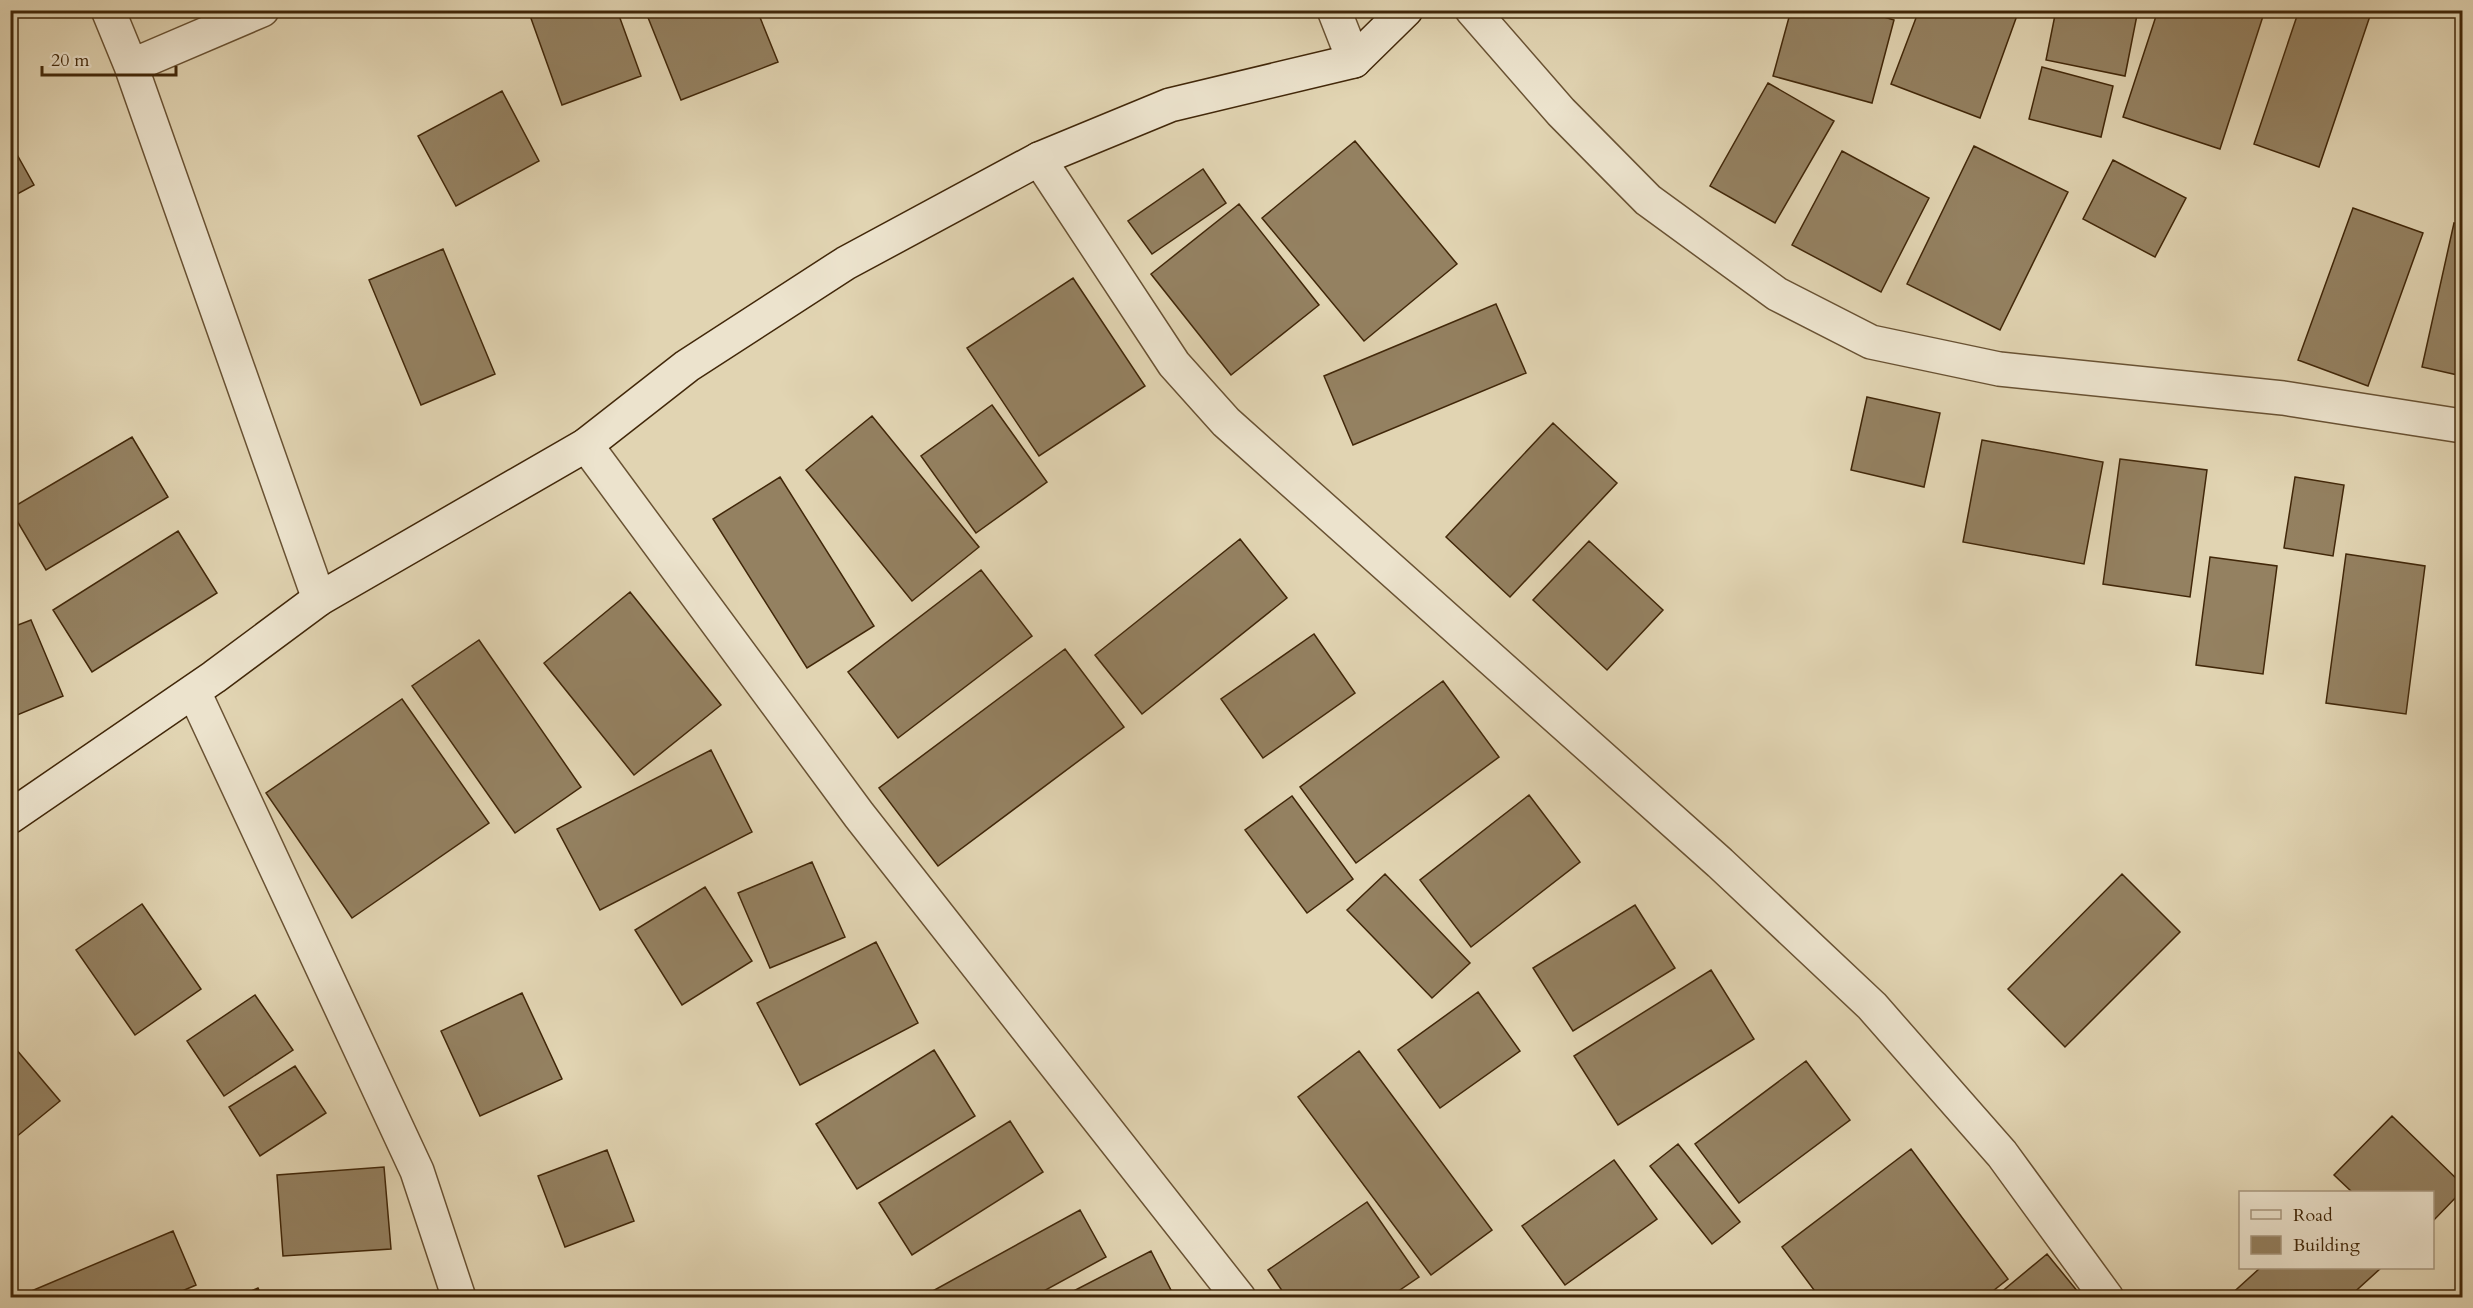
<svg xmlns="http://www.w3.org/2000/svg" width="2473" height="1308" viewBox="0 0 2473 1308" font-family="Cardo,serif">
	<rect width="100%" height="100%" fill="#e1d4b2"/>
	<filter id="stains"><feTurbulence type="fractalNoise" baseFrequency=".00333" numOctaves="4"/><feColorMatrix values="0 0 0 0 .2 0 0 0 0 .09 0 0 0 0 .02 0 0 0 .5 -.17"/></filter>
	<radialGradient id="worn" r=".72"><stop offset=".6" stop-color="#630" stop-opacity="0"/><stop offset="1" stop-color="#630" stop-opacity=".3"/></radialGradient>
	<path fill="#948161" stroke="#412709" stroke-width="1.5" d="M528 10H617L641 76 562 105Z
		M645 10H757L778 62 681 100Z
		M1791 10H1861L1894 20 1872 103 1773 76Z
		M1919 10H2019L1980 118 1891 84Z
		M2056 10H2138L2125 76 2046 60Z
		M2158 10H2265L2220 149 2123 117Z
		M2299 10H2372L2319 167 2254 144Z
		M2042 67 2113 86 2101 137 2029 119Z
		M1768 83 1834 121 1775 223 1710 186Z
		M502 91 539 161 456 206 418 136Z
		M1355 141 1457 264 1364 341 1262 218Z
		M10 142 34 185 10 198Z
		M1974 146 2068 192 2000 330 1907 284Z
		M1842 151 1929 198 1881 292 1792 245Z
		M2113 160 2186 198 2155 257 2083 219Z
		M1203 169 1226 203 1152 254 1128 221Z
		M1239 204 1319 305 1231 375 1151 274Z
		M2353 208 2423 233 2368 386 2298 360Z
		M2454 223 2462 225V376L2422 367Z
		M443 249 495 374 421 405 369 280Z
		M1073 278 1145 386 1039 456 967 348Z
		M1496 304 1526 373 1353 445 1324 376Z
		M1867 397 1940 413 1924 487 1851 470Z
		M992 405 1047 482 976 533 921 456Z
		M872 416 979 547 912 601 806 470Z
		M1553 423 1617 483 1510 597 1446 537Z
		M132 437 168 497 46 570 10 509Z
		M1982 440 2103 462 2084 564 1963 542Z
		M2120 459 2207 470 2190 597 2103 584Z
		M780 477 874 626 807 668 713 519Z
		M2295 477 2344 485 2333 556 2284 548Z
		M178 531 217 593 92 672 53 610Z
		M1240 539 1287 598 1142 714 1095 655Z
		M1589 541 1663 610 1607 670 1533 600Z
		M2346 554 2425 566 2406 714 2326 703Z
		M2210 557 2277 566 2263 674 2196 665Z
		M981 570 1032 636 898 738 848 672Z
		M630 592 721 705 634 775 544 663Z
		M31 620 63 696 10 718V628Z
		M1314 634 1355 693 1263 758 1221 699Z
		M479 640 581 787 515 833 412 686Z
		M1065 649 1124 727 938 866 879 788Z
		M2462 668V712H2458Z
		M1443 681 1499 757 1356 863 1300 787Z
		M402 699 489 823 352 918 266 793Z
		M711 750 752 832 600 910 557 829Z
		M1529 795 1580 862 1471 947 1420 880Z
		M1292 796 1353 879 1307 913 1245 830Z
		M812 862 845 937 770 968 738 893Z
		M1385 874 1470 963 1432 998 1347 910Z
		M2122 874 2180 932 2065 1047 2008 989Z
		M705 887 752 961 682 1005 635 930Z
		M142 904 201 989 135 1035 76 950Z
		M1635 905 1675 968 1573 1031 1533 968Z
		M876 942 918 1023 800 1085 757 1003Z
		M1711 970 1754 1039 1618 1125 1574 1056Z
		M1478 992 1520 1051 1440 1108 1398 1050Z
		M522 993 562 1079 480 1116 441 1031Z
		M255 995 293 1050 224 1096 187 1041Z
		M10 1042 60 1101 10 1142Z
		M934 1050 975 1116 857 1189 816 1124Z
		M1359 1051 1492 1230 1431 1275 1298 1097Z
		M1806 1061 1850 1120 1739 1203 1695 1144Z
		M295 1066 326 1113 260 1156 229 1107Z
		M2392 1116 2462 1184V1191L2432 1222V1192H2352L2334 1175Z
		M1010 1121 1043 1172 912 1255 879 1203Z
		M1678 1144 1740 1222 1712 1244 1650 1166Z
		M1911 1149 2008 1279 1984 1298H1820L1782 1247Z
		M607 1150 634 1221 565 1247 538 1176Z
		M1614 1160 1657 1219 1565 1285 1522 1226Z
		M384 1167 391 1249 283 1256 277 1175Z
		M1367 1202 1419 1277 1388 1298H1287L1268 1270Z
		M1080 1210 1106 1257 1031 1298H920Z
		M173 1231 196 1285 166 1298H23L22 1295Z
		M1151 1251 1175 1298H1060Z
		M2047 1254 2083 1298H1994Z
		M2260 1268H2381L2348 1298H2227Z
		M258 1288 263 1298H236Z"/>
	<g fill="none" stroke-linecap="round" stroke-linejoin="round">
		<defs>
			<path id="street" d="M108 10 131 66 319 599
				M1334 10 1354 61
				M1472 10 1561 112 1648 200 1777 294 1871 342 1999 369 2283 398 2462 426
				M131 66 262 10
				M1039 159 1174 364 1226 422 1720 863 1872 1006 2002 1154 2107 1298
				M586 445 859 815 1239 1298
				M194 692 417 1171 459 1298"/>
			<path id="secondary" d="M10 817 214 677 319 599 586 445 687 366 846 263 1039 159 1170 105 1354 61 1406 10"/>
		</defs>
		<use href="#street" stroke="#695233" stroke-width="36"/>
		<use href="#secondary" stroke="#412709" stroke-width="36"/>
		<use href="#street" stroke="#ece3cd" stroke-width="33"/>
		<use href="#secondary" stroke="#ece3cd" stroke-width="33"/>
	</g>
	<rect width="2473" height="1308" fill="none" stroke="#e1d4b2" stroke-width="36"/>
	<rect x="12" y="12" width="2449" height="1284" fill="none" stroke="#412709" stroke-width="3"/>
	<rect x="18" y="18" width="2437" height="1272" fill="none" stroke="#412709" stroke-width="1.5"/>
	<rect x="2239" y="1191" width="195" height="78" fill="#ece3cd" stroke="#a8987f" stroke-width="1.5"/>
	<rect x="2251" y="1210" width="30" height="9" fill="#ece3cd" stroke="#a8987f" stroke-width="1.5"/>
	<text x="2293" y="1221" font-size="18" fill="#412709">Road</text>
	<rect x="2251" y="1236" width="30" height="18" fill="#948161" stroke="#a8987f" stroke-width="1.5"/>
	<text x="2293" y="1251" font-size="18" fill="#412709">Building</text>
	<path d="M42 66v9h134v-9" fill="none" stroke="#412709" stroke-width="3"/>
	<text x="51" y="66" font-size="18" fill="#412709" stroke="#ece3cd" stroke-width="4.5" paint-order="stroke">20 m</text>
	<rect width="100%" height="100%" filter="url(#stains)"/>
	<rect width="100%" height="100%" fill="url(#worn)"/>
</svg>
